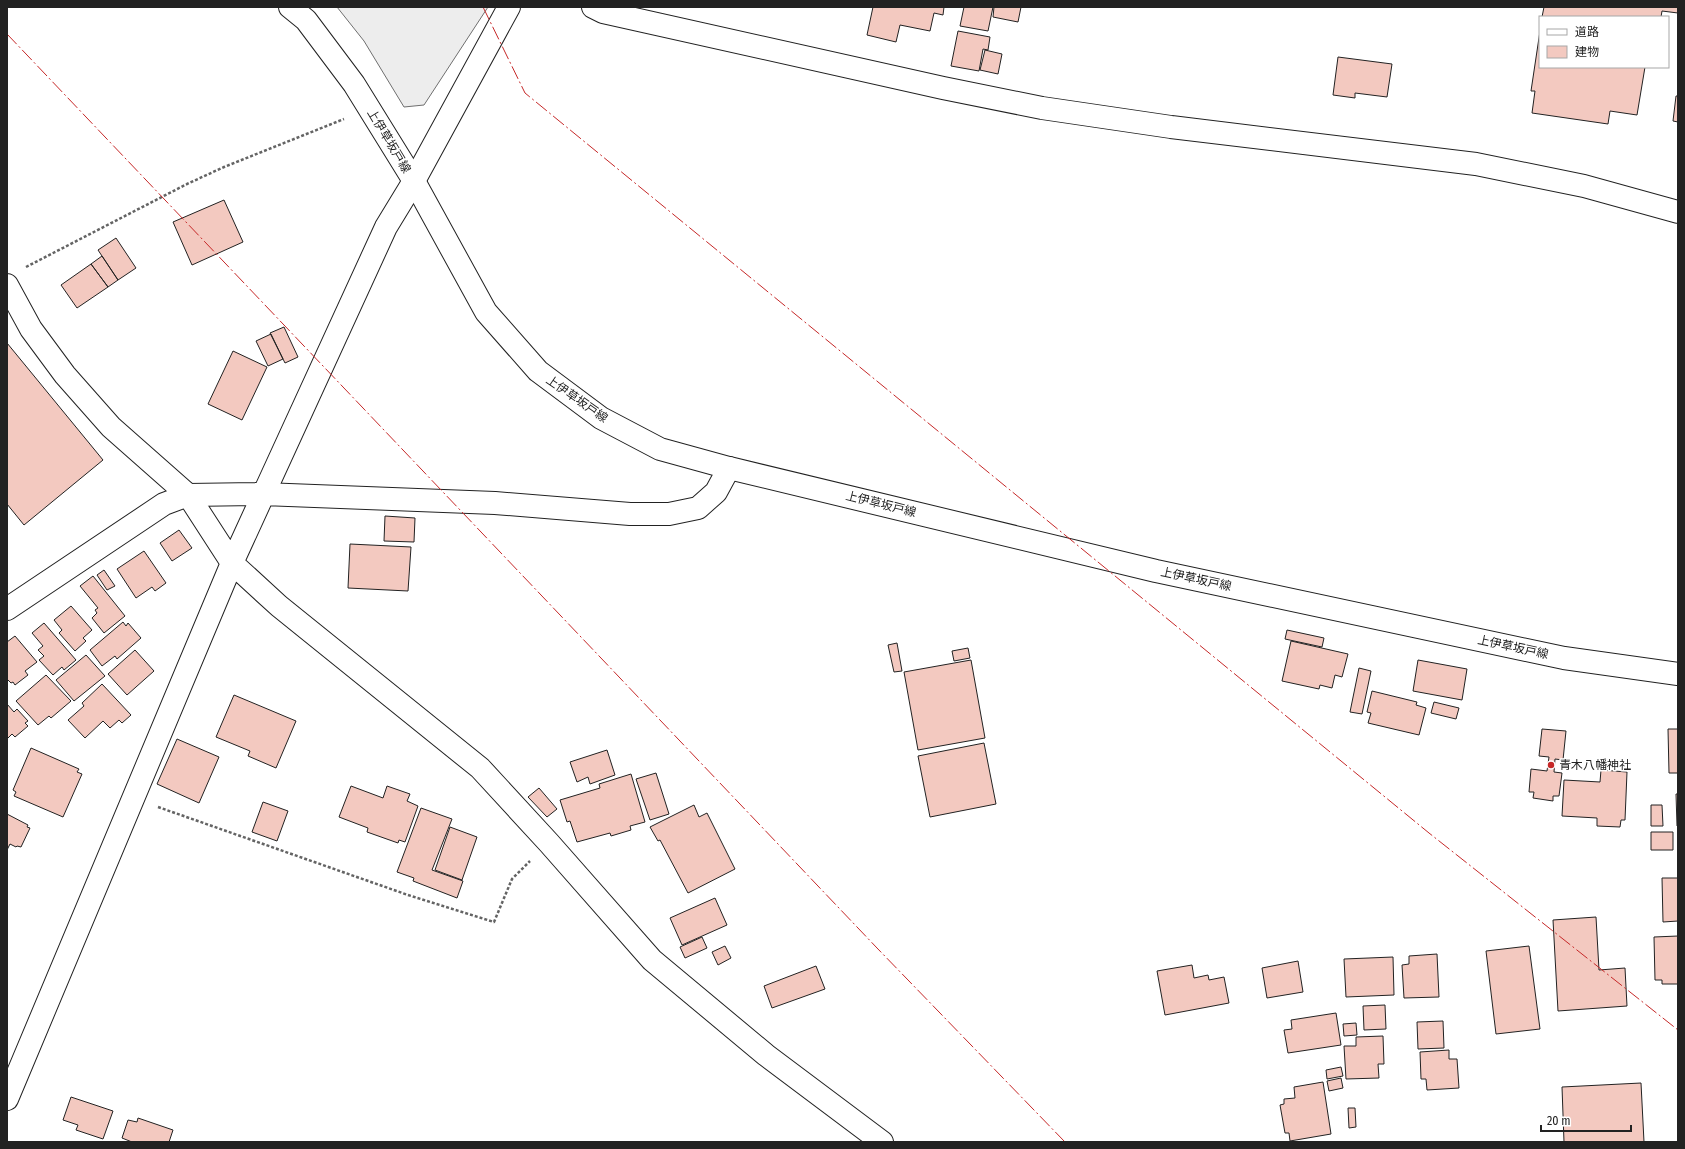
<svg xmlns="http://www.w3.org/2000/svg" width="1685" height="1149" viewBox="0 0 1685 1149" font-family="'Fira Sans Condensed','Noto Sans JP',sans-serif">
	<rect width="100%" height="100%" fill="#fff"/>
	<path fill="#ededed" stroke="#6f6f6f" d="M337 7H488L424 105 404 107 364 41Z"/>
	<path fill="#f3c9c0" stroke="#222" d="M873 7H944L943 15 934 13 930 31 900 25 896 42 867 35Z
		M964 7H993L988 31 960 26Z
		M994 7H1021L1018 22 993 17Z
		M1544 7H1678V13L1662 11 1661 17H1542Z
		M958 31 990 37 988 50 983 49 979 71 951 66Z
		M1540 31V67H1645L1637 115 1610 111 1608 124 1532 113 1535 91H1531Z
		M985 50 1002 54 998 74 980 70Z
		M1338 57 1392 64 1387 97 1355 93V98L1333 95Z
		M1676 96H1678V122L1673 121Z
		M224 200 243 242 192 265 173 222Z
		M116 238 136 268 118 280 98 250Z
		M102 256 118 280 108 287 91 264Z
		M91 264 108 287 77 308 61 285Z
		M284 327 298 357 285 363 270 333Z
		M271 334 283 359 268 366 256 341Z
		M7 343 103 460 24 525 7 504Z
		M233 351 267 367 242 420 208 404Z
		M385 516 415 518 414 542 384 541Z
		M179 530 192 548 172 561 160 543Z
		M350 544 411 547 408 591 348 588Z
		M144 551 166 583 155 591 152 587 136 598 117 569Z
		M104 570 115 586 107 590 97 575Z
		M93 576 125 616 104 633 92 618 97 613 95 610 98 608 80 586Z
		M71 606 92 630 83 638 86 641 75 651 59 633 62 630 54 620Z
		M123 622 126 626 128 623 141 638 117 659 115 656 102 666 90 650Z
		M44 623 76 660 64 670 62 667 53 675 39 660 44 656 38 650 43 646 32 633Z
		M1287 630 1324 638 1322 647 1285 639Z
		M15 636 37 662 25 671 28 675 15 685 13 682 11 683 7 679V642Z
		M1291 641 1348 654 1342 677 1335 675 1332 688 1320 685 1319 689 1282 681Z
		M897 643 902 671 894 672 888 645Z
		M968 648 970 658 954 661 952 651Z
		M135 650 154 671 127 695 108 674Z
		M86 655 105 676 74 701 56 680Z
		M971 660 985 738 918 750 904 672Z
		M1418 660 1467 669 1462 700 1413 691Z
		M1359 668 1371 671 1362 714 1350 712Z
		M46 675 71 701 51 718 49 716 38 725 16 701Z
		M102 684 131 715 122 723 119 720 110 728 103 721 85 738 68 720 84 706 82 703Z
		M1372 691 1417 702 1416 705 1426 708 1419 735 1368 723 1371 713 1367 712Z
		M234 695 296 721 276 768 248 756 250 751 216 737Z
		M1434 702 1459 708 1456 719 1431 713Z
		M7 704 14 712 17 709 28 721 25 723 28 726 15 737 12 734 7 739Z
		M1542 729 1566 731 1563 760 1555 759 1554 772 1562 773 1559 796H1553V801L1533 798 1534 792H1529L1531 769 1547 771 1549 757 1539 756Z
		M1668 729H1678V773H1669Z
		M177 739 219 757 199 803 157 784Z
		M984 743 996 804 930 817 918 756Z
		M31 748 79 769 77 772 82 774 63 817 14 796 16 792 13 790Z
		M607 750 615 775 590 784 588 777 577 782 570 762Z
		M1601 770 1627 772 1625 820H1621L1620 827 1597 826V818L1562 816 1564 780 1600 782Z
		M656 773 669 814 650 820 636 779Z
		M631 774 645 822 630 826 631 830 611 836 610 833 577 842 570 821 567 822 560 800 600 788 599 784Z
		M351 786 383 798 387 786 410 794 407 801 418 806 405 842 399 840 398 843 367 832 368 828 339 817Z
		M539 788 557 809 547 817 528 797Z
		M1676 794H1678V826H1677Z
		M263 802 288 811 277 841 252 832Z
		M694 805 699 817 707 813 735 869 688 893 660 840 658 841 650 827Z
		M1651 805H1662L1663 826H1651Z
		M421 808 452 819 432 870 463 881 457 898 413 881 414 878 397 872Z
		M7 814 28 825 27 827 30 828 21 847 17 846 16 847 10 844 7 850Z
		M450 827 477 837 462 880 435 870Z
		M1651 832H1673V850H1651Z
		M1662 878H1678V921L1663 922Z
		M715 898 727 925 682 945 670 918Z
		M1596 917 1599 970 1625 968 1627 1006 1558 1011 1553 920Z
		M1678 936V984H1662V980H1655L1654 937Z
		M702 937 707 948 685 958 680 947Z
		M725 946 731 958 718 965 712 952Z
		M1529 946 1540 1029 1496 1034 1486 951Z
		M1437 954 1439 997 1404 998 1402 965 1409 964V956Z
		M1393 957 1394 995 1346 997 1344 959Z
		M1298 961 1303 992 1267 998 1262 968Z
		M1192 965 1194 978 1208 975 1209 980 1224 977 1229 1003 1165 1015 1157 971Z
		M816 966 825 989 772 1008 764 986Z
		M1385 1005 1386 1029 1364 1030 1363 1006Z
		M1336 1013 1341 1045 1288 1053 1284 1030 1292 1029 1291 1020Z
		M1443 1021 1444 1048 1418 1049 1417 1022Z
		M1356 1023 1357 1035 1344 1036 1343 1024Z
		M1383 1036 1384 1064H1378L1379 1078 1346 1079 1344 1046H1356V1037Z
		M1449 1050V1059H1457L1459 1088 1427 1090 1426 1079H1421L1420 1052Z
		M1341 1067 1343 1076 1327 1079 1326 1070Z
		M1341 1078 1343 1088 1329 1091 1327 1081Z
		M1323 1082 1331 1134 1290 1141 1289 1133H1285L1280 1105 1284 1104V1099L1295 1098 1294 1087Z
		M1641 1083 1644 1142H1564L1562 1087Z
		M71 1097 113 1111 103 1139 76 1130 78 1125 63 1120Z
		M1348 1108H1355L1356 1127 1349 1128Z
		M138 1118 173 1130 169 1142H132L122 1138 128 1120 137 1122Z"/>
	<g fill="none" stroke-linecap="round" stroke-linejoin="round">
		<defs>
			<path id="minor" d="M593 7 603 12 943 88 1042 108 1171 127 1476 164 1584 186 1678 212
				M7 285 31 329 65 375 111 427 188 495 232 563 279 606 480 768 549 843 652 960 766 1055 882 1142
				M7 609 164 504 188 495 263 494 495 503 630 514H669L698 508 716 492 729 468
				M7 1099 232 563 386 227 414 181 509 7"/>
			<path id="major" d="M290 7 306 20 354 84 414 181 486 312 538 371 601 418 660 449 729 468 1156 571 1564 658 1678 674"/>
		</defs>
		<use href="#minor" stroke="#222" stroke-width="24"/>
		<use href="#major" stroke="#222" stroke-width="24"/>
		<path stroke="#646464" stroke-width="2.5" stroke-dasharray="3 2" stroke-linecap="butt" d="M26 267 187 184 224 167 344 119
			M158 807 408 895 494 922 512 879 530 861"/>
		<use href="#minor" stroke="#fff" stroke-width="22"/>
		<use href="#major" stroke="#fff" stroke-width="22"/>
		<path stroke="#c62828" stroke-width="1" stroke-dasharray="14 3 2 3" stroke-linecap="butt" d="M483 7 525 93 1429 833 1678 1030
			M7 34 877 948 1065 1142"/>
	</g>
	<circle fill="#c62828" stroke="#fff" stroke-width="1.5" cx="1551" cy="765" r="4"/>
	<g text-anchor="middle" stroke-width="3" stroke-linejoin="round" paint-order="stroke">
		<g font-size="12" fill="#222" stroke="#fff">
			<text transform="translate(389 141) rotate(59)" y="4">上伊草坂戸線</text>
			<text transform="translate(577 399) rotate(35)" y="4">上伊草坂戸線</text>
			<text transform="translate(881 504) rotate(14)" y="4">上伊草坂戸線</text>
			<text transform="translate(1196 579) rotate(12)" y="4">上伊草坂戸線</text>
			<text transform="translate(1513 647) rotate(12)" y="4">上伊草坂戸線</text>
		</g>
		<g font-size="12" fill="#222" stroke="#fff" text-anchor="start">
			<text x="1559" y="769">青木八幡神社</text>
		</g>
	</g>
	<rect width="1685" height="1149" fill="none" stroke="#222222" stroke-width="16"/>
	<rect x="1539" y="16" width="130" height="52" fill="#ffffff" stroke="#a7a7a7"/>
	<rect x="1547" y="29" width="20" height="6" fill="#ffffff" stroke="#a7a7a7"/>
	<text x="1575" y="36" font-size="12" fill="#222222">道路</text>
	<rect x="1547" y="46" width="20" height="12" fill="#f3c9c0" stroke="#a7a7a7"/>
	<text x="1575" y="56" font-size="12" fill="#222222">建物</text>
	<path d="M1541 1125v6h90v-6" fill="none" stroke="#222222" stroke-width="2"/>
	<text x="1547" y="1125" font-size="12" fill="#222222" stroke="#ffffff" stroke-width="3" paint-order="stroke">20 m</text>
</svg>
